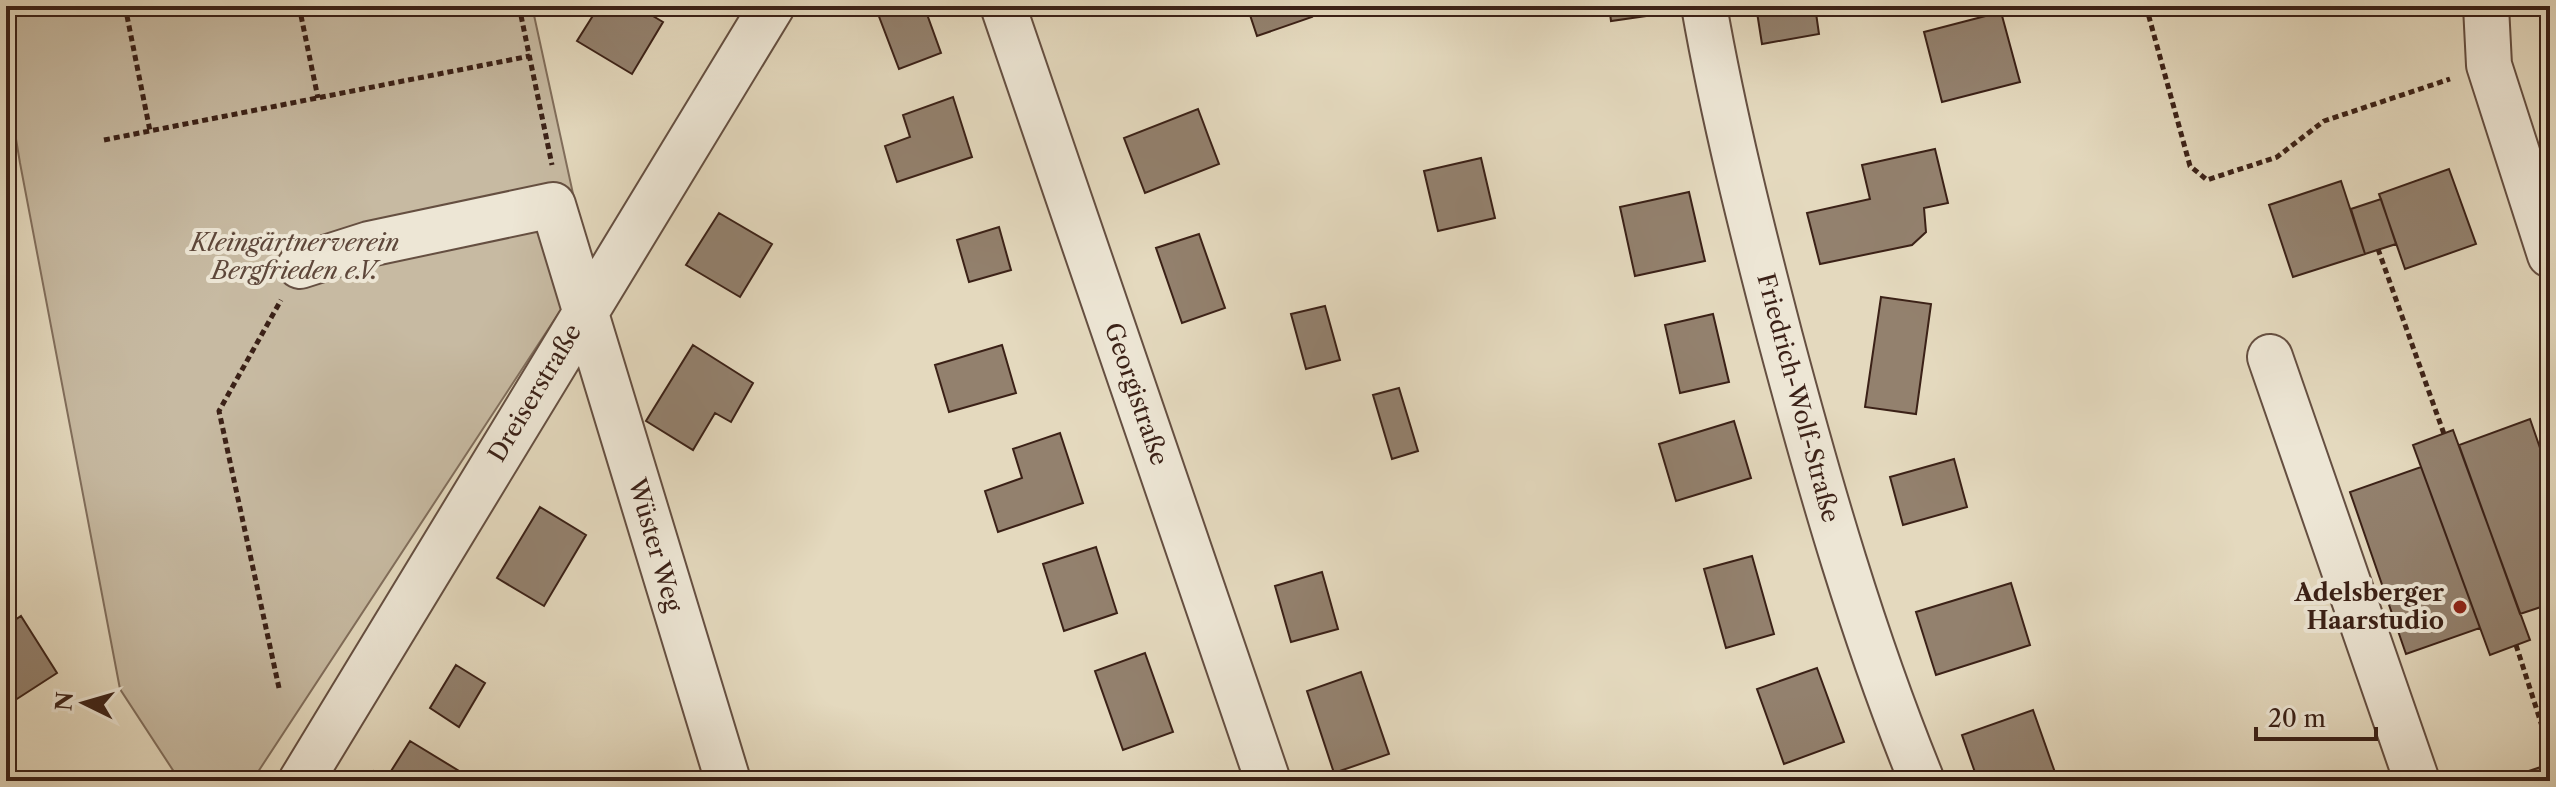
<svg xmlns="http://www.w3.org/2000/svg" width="2556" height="787" viewBox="0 0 2556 787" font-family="'Libre Caslon Text',serif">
	<rect width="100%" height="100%" fill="#e4d9be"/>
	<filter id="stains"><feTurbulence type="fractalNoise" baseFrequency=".0025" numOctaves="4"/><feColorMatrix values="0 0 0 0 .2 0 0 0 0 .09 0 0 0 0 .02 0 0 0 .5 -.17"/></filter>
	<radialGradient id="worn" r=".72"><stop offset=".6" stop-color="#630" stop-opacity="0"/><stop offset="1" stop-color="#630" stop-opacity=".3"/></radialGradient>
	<path fill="#c7baa2" stroke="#816e5c" stroke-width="2" d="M6 6H532L589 267 252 781H180L120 689 20 163 6 79Z"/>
	<path fill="#93816e" stroke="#3b2117" stroke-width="2" d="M599 6H636L663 22 632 74 577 41Z
		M875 6H924L941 53 899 69Z
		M1247 6H1308L1312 17 1257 36Z
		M1609 6H1667L1668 13 1611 21Z
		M1756 6H1815L1819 34 1762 44Z
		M2001 12 2020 82 1942 102 1924 32Z
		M953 97 972 157 897 182 885 146 910 137 903 115Z
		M1198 109 1219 164 1145 193 1124 138Z
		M1935 149 1948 203 1924 208 1926 232 1912 245 1820 264 1807 213 1870 199 1862 165Z
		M1481 158 1495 218 1438 231 1424 171Z
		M2449 169 2476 244 2405 269 2379 194Z
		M2341 181 2365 254 2293 277 2269 205Z
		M1689 192 1705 261 1635 276 1620 207Z
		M2381 199 2396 244 2365 254 2351 209Z
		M719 213 772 244 740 297 686 265Z
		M999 227 1011 270 969 282 957 240Z
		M1199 234 1225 308 1182 323 1156 248Z
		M1881 297 1931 304 1916 414 1865 407Z
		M1325 306 1340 360 1306 369 1291 314Z
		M1713 314 1729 382 1680 393 1665 325Z
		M693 345 753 383 731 422 715 413 693 450 646 421Z
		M1002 345 1016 393 949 412 935 365Z
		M1399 388 1418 451 1392 459 1373 395Z
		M2530 419 2550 477V604L2520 614 2459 445Z
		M1734 421 1751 478 1676 501 1659 444Z
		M2453 430 2530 640 2490 655 2413 445Z
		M1060 433 1083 503 998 532 985 491 1022 478 1013 449Z
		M1954 459 1967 507 1903 525 1890 477Z
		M2421 467 2480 628 2406 654 2350 492Z
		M540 507 586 535 544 606 497 578Z
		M1096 547 1117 613 1064 631 1043 564Z
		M1752 556 1774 634 1726 648 1704 569Z
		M1322 572 1338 629 1291 642 1275 586Z
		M2011 583 2030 645 1936 675 1916 612Z
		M21 616 57 673 6 706V626Z
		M1145 653 1173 732 1123 750 1095 671Z
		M456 665 485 683 459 727 430 708Z
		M1817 668 1844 742 1784 764 1757 689Z
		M1361 672 1389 754 1334 773 1307 691Z
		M2033 710 2058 781H1978L1962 735Z
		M410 741 469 777 466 781H367L374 771 386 779Z
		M2550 764V781H2529L2526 772Z"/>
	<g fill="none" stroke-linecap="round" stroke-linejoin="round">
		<defs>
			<path id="minor" d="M1003 6 1268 781
				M1704 6C1724 119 1751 226 1780 337 1820 487 1863 637 1922 781
				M2486 6 2489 65 2550 255
				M300 266 369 244 553 205 728 781
				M2270 357 2417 781
				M301 781 772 6"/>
		</defs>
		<use href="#minor" stroke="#654f41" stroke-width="48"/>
		<path stroke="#3b2117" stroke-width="5" stroke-dasharray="6 4" stroke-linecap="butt" d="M125 6 150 131
			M299 6 318 98
			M519 6 552 165
			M2146 6 2190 166 2207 180 2277 157 2324 121 2450 79
			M104 140 530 56
			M2378 249 2444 434
			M2516 645 2550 751
			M279 688 219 411 281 300"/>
		<use href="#minor" stroke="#ede6d5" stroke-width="44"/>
	</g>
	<circle fill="#8f2418" stroke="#ede6d5" stroke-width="3" cx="2460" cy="607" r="8"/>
	<g text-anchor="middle" stroke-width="8" stroke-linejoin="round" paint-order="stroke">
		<g font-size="24" font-style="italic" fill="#5e473a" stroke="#ede6d5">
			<text x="295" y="251">Kleingärtnerverein<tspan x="295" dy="28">Bergfrieden e.V.</tspan></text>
		</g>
		<g font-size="24" fill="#3b2117" stroke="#ede6d5">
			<text transform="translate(535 393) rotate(-59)" y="8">Dreiserstraße</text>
			<text transform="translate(1136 394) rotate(71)" y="8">Georgistraße</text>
			<text transform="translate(1798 398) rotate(75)" y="8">Friedrich-Wolf-Straße</text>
			<text transform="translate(655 545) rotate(74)" y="8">Wüster Weg</text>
		</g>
		<g font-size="24" font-weight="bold" fill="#3b2117" stroke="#ede6d5" text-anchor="end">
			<text x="2444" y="601">Adelsberger<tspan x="2444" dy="28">Haarstudio</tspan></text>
		</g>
	</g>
	<rect width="2556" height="787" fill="none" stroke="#e4d9be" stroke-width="32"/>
	<rect x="8" y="8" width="2540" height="771" fill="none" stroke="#3b2117" stroke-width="4"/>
	<rect x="16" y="16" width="2524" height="755" fill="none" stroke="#3b2117" stroke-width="2"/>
	<g transform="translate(84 703) rotate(275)" stroke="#ede6d5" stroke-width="6" paint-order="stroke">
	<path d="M0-6L14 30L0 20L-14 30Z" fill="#3b2117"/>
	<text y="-12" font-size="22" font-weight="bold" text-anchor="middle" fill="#3b2117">N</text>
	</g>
	<path d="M2256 727v12h120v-12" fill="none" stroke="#3b2117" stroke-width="4"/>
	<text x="2268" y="727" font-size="24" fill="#3b2117" stroke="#ede6d5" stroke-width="6" paint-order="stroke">20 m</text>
	<rect width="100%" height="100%" filter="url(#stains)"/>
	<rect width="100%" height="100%" fill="url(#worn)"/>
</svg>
